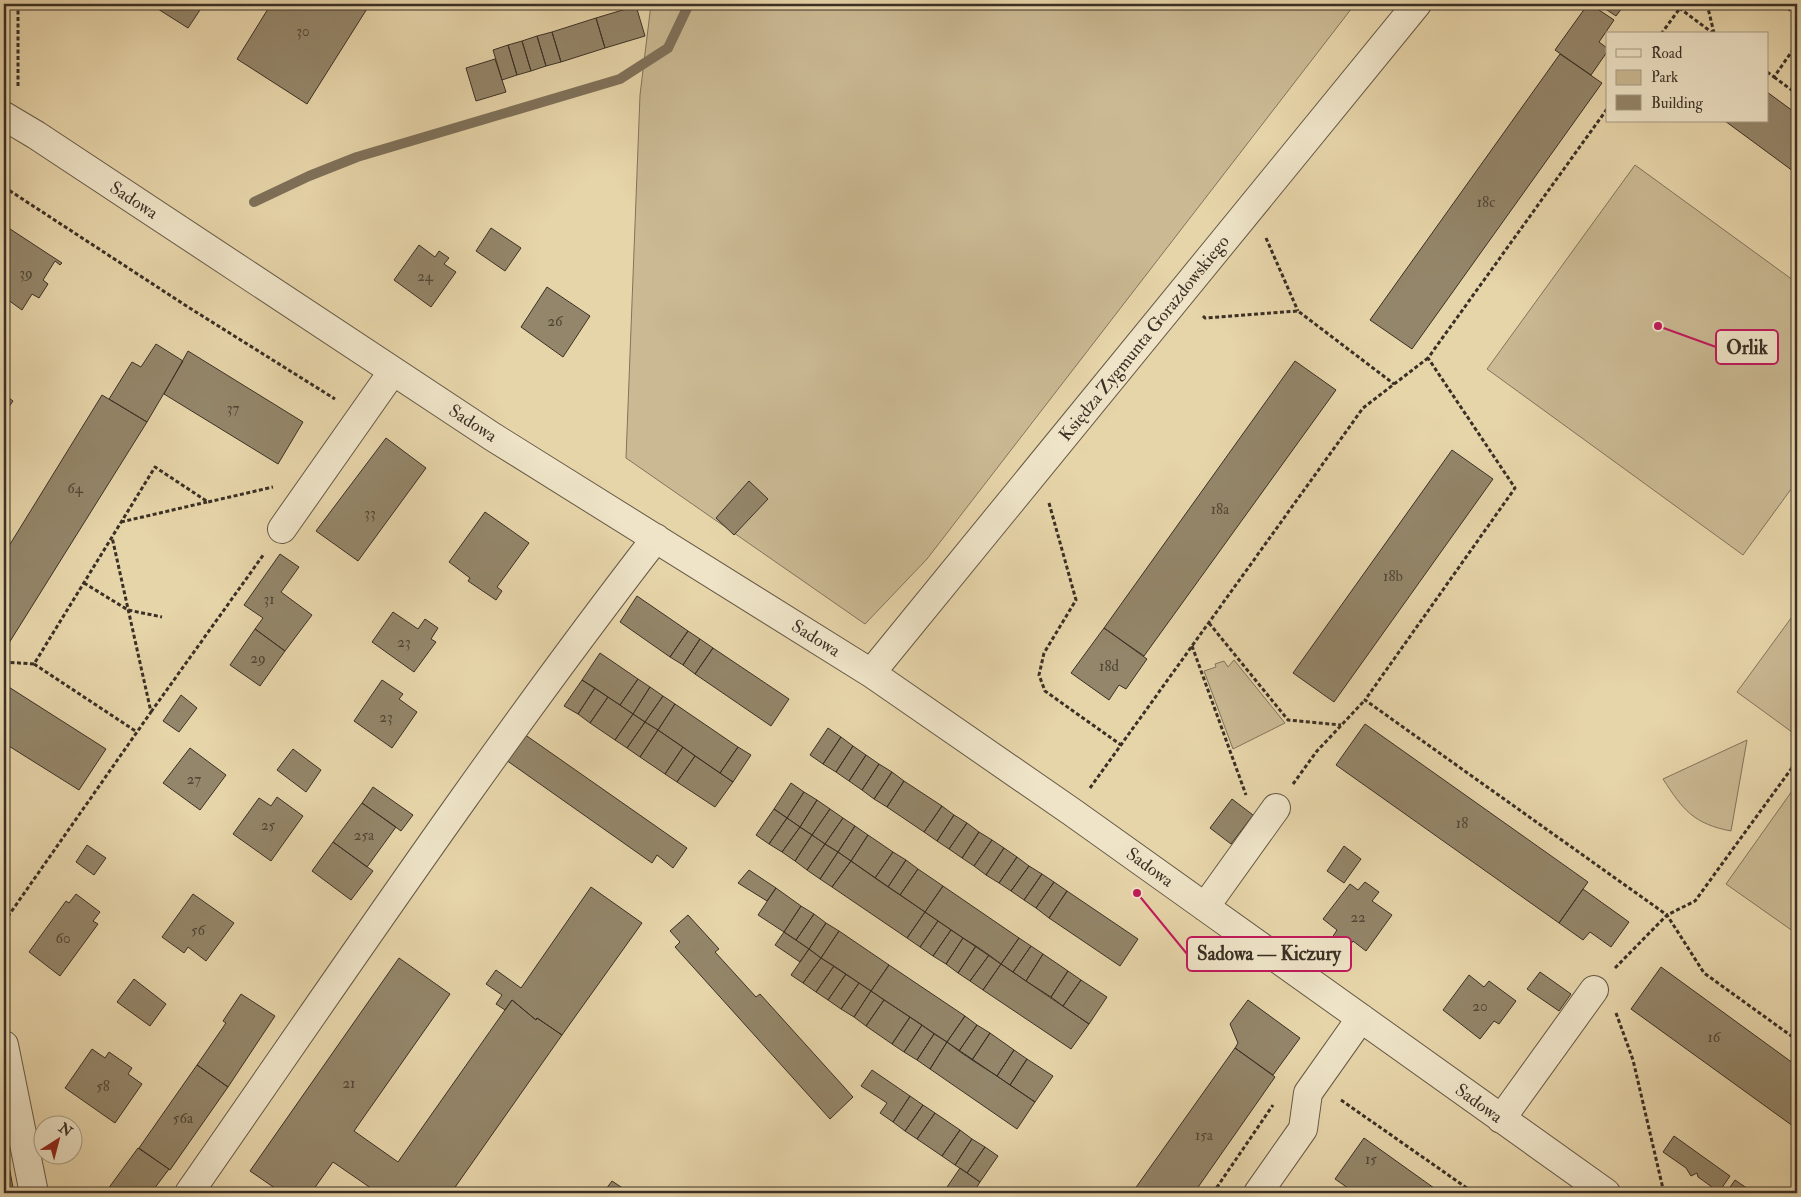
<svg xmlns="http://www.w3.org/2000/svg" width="1801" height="1197" viewBox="0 0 1801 1197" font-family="'IM FELL Double Pica',serif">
	<rect width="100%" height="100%" fill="#e7d5aa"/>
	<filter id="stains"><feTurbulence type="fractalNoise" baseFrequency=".004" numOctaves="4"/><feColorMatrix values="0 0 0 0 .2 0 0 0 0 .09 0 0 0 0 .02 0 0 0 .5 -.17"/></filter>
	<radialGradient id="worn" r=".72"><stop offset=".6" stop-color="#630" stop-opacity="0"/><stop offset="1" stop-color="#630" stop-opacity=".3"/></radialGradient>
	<path fill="#cab993" stroke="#82745c" d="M651 4H1355L927 559 865 624 626 458 640 95Z
		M1635 165 1797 283V481L1743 555 1487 369Z
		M1797 610V733L1796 735 1737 692Z
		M1234 660 1285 723 1233 749 1204 671 1216 667 1215 664 1224 661 1228 667Z
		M1747 740 1731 831C1694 824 1683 810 1663 779Z
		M1797 784V934L1726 884Z"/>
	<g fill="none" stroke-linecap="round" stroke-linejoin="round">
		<path stroke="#7f715a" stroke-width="10" d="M254 202 309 176 357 157 620 79 668 48 689 4"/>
	</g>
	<path fill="#94866a" stroke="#3b3025" d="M150 4H204L188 28Z
		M271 4H370L307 104 237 59Z
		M1588 4H1590L1614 20 1599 42 1607 48V52L1591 75 1555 50Z
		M1598 4H1625L1616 16Z
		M636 6 645 36 605 48 596 18Z
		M596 18 605 48 561 62 552 32Z
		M552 32 561 62 546 66 537 36Z
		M537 36 546 66 531 71 522 41Z
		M522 41 531 71 517 75 508 45Z
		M508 45 517 75 502 80 493 50Z
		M1560 54 1602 83 1412 349 1370 320Z
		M495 59 506 92 476 101 466 68Z
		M1767 92 1797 114V174L1725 121H1767Z
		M4 225 62 263 60 265 55 261 43 280 48 284 39 298 32 294 22 310 4 297Z
		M491 228 521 248 505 271 476 251Z
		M419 245 435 257 439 251 449 258 444 264 456 272 431 307 394 280Z
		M547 287 590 316 563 357 521 327Z
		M156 344 183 361 147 422 109 399 132 362 141 367Z
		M188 351 303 422 278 464 164 394Z
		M1295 361 1336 390 1144 656 1104 628Z
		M4 394 13 401 4 414Z
		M102 395 147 422 4 651V554Z
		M386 438 426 468 358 561 316 531Z
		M1452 450 1493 479 1334 702 1293 673Z
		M749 481 768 499 734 535 716 518Z
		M485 512 529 543 497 587 502 591 496 600 468 581 470 578 449 562Z
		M280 554 299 567 281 592 312 615 285 651 255 629 263 618 244 605Z
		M637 596 688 631 670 657 620 622Z
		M393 612 418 629 425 619 438 628 431 639 436 642 414 672 372 642Z
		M1104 628 1147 659 1126 689 1119 685 1109 700 1071 673Z
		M255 629 285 651 260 686 230 665Z
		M688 631 700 639 683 665 670 657Z
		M700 639 713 648 695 674 683 665Z
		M713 648 789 699 771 726 695 674Z
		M600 653 638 679 620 705 582 680Z
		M638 679 650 687 633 714 620 705Z
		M382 680 403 694 399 699 417 712 392 748 354 721Z
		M582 680 595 688 578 714 564 706Z
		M4 684 106 749 79 790 4 743Z
		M650 687 663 696 645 722 633 714Z
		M595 688 608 697 590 723 578 714Z
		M181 695 197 708 179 732 163 721Z
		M663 696 675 704 658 730 645 722Z
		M608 697 633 714 615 740 590 723Z
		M675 704 738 747 720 773 658 730Z
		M633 714 645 722 627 748 615 740Z
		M645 722 658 730 640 757 627 748Z
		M1365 724 1588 882 1559 923 1336 765Z
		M828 728 841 737 823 764 810 755Z
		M658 730 683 747 665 774 640 757Z
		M524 734 687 848 673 868 657 855 652 863 506 760Z
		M841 737 853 746 836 772 823 764Z
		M853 746 866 755 849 781 836 772Z
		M683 747 695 756 677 782 665 774Z
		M738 747 751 755 733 782 720 773Z
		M190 748 226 775 200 810 163 783Z
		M293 749 321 770 306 792 277 770Z
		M866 755 879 764 862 790 849 781Z
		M695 756 733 782 715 807 677 782Z
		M879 764 892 772 874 799 862 790Z
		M892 772 904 781 887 807 874 799Z
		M904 781 942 806 924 832 887 807Z
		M791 783 804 792 787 818 774 809Z
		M373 787 413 815 401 831 362 803Z
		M804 792 817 800 800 827 787 818Z
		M277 797 303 816 271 861 233 834 259 798 271 806Z
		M1232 799 1253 815 1231 844 1210 828Z
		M817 800 830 809 812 835 800 827Z
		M362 803 396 827 367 867 333 842Z
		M942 806 954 815 937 841 924 832Z
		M774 809 787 818 769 844 756 835Z
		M830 809 843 818 825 844 812 835Z
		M954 815 967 823 949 849 937 841Z
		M787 818 800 827 782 852 769 844Z
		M843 818 855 826 838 852 825 844Z
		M967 823 979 832 962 858 949 849Z
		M855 826 868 835 851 861 838 852Z
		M800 827 812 835 795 861 782 852Z
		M979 832 992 840 974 866 962 858Z
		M812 835 825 844 807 870 795 861Z
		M868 835 893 852 875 878 851 861Z
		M992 840 1004 848 986 875 974 866Z
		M333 842 373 871 351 900 312 871Z
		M825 844 838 852 820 879 807 870Z
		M87 845 106 858 94 875 76 862Z
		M1344 846 1361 859 1344 883 1327 871Z
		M1004 848 1017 857 999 883 986 875Z
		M838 852 851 861 832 887 820 879Z
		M893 852 906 860 888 887 875 878Z
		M1017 857 1029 866 1011 891 999 883Z
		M906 860 918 869 900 895 888 887Z
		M851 861 925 912 907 938 832 887Z
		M1029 866 1042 874 1024 900 1011 891Z
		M918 869 943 886 925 912 900 895Z
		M749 870 776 888 767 901 738 883Z
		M1042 874 1054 882 1036 908 1024 900Z
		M1054 882 1067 891 1049 918 1036 908Z
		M1365 882 1379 892 1372 901 1392 915 1366 951 1353 941 1345 952 1330 941 1337 930 1323 919 1350 884 1358 890Z
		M943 886 1019 938 1001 964 925 912Z
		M591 887 642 923 562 1035 537 1018 536 1020 512 1000 505 1010 496 1004 502 995 486 984 496 970 521 988Z
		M776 888 801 906 784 932 758 915Z
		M1583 889 1629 922 1611 947 1590 932 1583 940 1559 923Z
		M1067 891 1138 939 1120 966 1049 918Z
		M76 894 100 912 93 921 98 924 60 976 29 952 66 901 69 903Z
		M193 894 234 923 206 961 188 947 184 953 162 937Z
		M801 906 814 914 796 940 784 932Z
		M925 912 938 921 920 947 907 938Z
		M814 914 826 923 809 949 796 940Z
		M688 915 719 949 715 952 756 997 760 994 853 1097 830 1119 675 947 680 942 670 931Z
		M938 921 951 930 933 956 920 947Z
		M826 923 839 931 821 958 809 949Z
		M951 930 963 938 946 964 933 956Z
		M839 931 889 965 871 991 821 958Z
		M784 932 809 949 800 962 775 945Z
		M963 938 976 946 958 973 946 964Z
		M1019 938 1031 946 1013 972 1001 964Z
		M976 946 989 955 970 981 958 973Z
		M1031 946 1043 954 1026 981 1013 972Z
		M809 949 821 958 803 983 791 975Z
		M1043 954 1068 971 1051 997 1026 981Z
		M989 955 1001 964 983 990 970 981Z
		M399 958 450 994 354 1131 398 1162 512 1000 536 1020 537 1018 562 1035 451 1193H378L333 1162 311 1193H282L250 1171Z
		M821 958 834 966 816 992 803 983Z
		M1001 964 1089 1024 1071 1049 983 990Z
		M889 965 965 1016 947 1042 871 991Z
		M834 966 846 974 828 1000 816 992Z
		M1661 967 1797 1066V1129L1631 1009Z
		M1068 971 1081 980 1063 1006 1051 997Z
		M1540 972 1571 994 1559 1011 1527 989Z
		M846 974 859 983 841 1009 828 1000Z
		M1469 975 1484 987 1489 981 1516 1001 1499 1024 1494 1021 1480 1039 1443 1010Z
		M134 979 166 1004 150 1026 117 1002Z
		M1081 980 1107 997 1089 1024 1063 1006Z
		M859 983 871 991 854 1017 841 1009Z
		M871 991 884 1000 866 1026 854 1017Z
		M241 994 275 1016 228 1087 197 1065 226 1023 223 1021Z
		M884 1000 910 1017 892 1044 866 1026Z
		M1248 1000 1300 1038 1273 1075 1235 1048 1238 1043 1230 1024Z
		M965 1016 977 1025 959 1051 947 1042Z
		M910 1017 922 1025 904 1052 892 1044Z
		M922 1025 934 1034 917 1060 904 1052Z
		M977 1025 990 1033 972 1060 959 1051Z
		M990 1033 1014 1050 997 1076 972 1060Z
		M934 1034 947 1042 930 1069 917 1060Z
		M947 1042 1035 1102 1017 1129 930 1069Z
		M1235 1048 1275 1077 1194 1193H1132Z
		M92 1049 105 1058 109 1052 132 1068 128 1074 142 1084 115 1123 65 1088Z
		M1014 1050 1027 1059 1010 1085 997 1076Z
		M1027 1059 1053 1076 1035 1102 1010 1085Z
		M197 1065 228 1087 170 1170 139 1148Z
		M872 1070 910 1096 893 1122 880 1113 887 1103 861 1086Z
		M910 1096 923 1105 905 1131 893 1122Z
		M923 1105 935 1113 917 1139 905 1131Z
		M935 1113 960 1130 942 1156 917 1139Z
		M960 1130 972 1139 955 1165 942 1156Z
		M1674 1136 1730 1176 1719 1192 1698 1177 1697 1173 1691 1176 1686 1168 1663 1152Z
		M1364 1138 1441 1193H1355L1335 1179Z
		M4 1139 14 1193H4Z
		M972 1139 985 1147 967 1173 955 1165Z
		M985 1147 998 1156 980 1182 967 1173Z
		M138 1148 169 1169 151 1193H105Z
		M960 1168 980 1182 973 1193H943Z
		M1735 1180 1754 1193H1726Z
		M612 1181 630 1193H603Z"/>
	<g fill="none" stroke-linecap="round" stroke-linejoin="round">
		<defs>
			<path id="minor" d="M4 116 36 135 493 437 871 673 1072 812 1606 1193
				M282 529 393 371
				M871 673 1417 4
				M1205 907 1276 808
				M4 1045 34 1193
				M1501 1119 1594 990
				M189 1193C342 973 492 750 656 538
				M1258 1193 1303 1129 1308 1093 1361 1018"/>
		</defs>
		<use href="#minor" stroke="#665946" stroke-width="30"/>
		<path stroke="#3b3025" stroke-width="3" stroke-dasharray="4 2.5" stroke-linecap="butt" d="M18 4V86
			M1674 4 1714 34
			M1707 4 1714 33
			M1782 4 1797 15
			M1661 34 1680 8
			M1767 72 1774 77 1797 44
			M1774 77 1797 94
			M1607 109 1428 358 1515 488 1365 700 1667 915 1704 973 1797 1040
			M4 187 188 307 335 399
			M1266 238 1298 311
			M1203 316 1205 318 1298 311 1394 384
			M1049 503 1076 600 1044 653 1039 675 1045 691 1121 745
			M121 522 207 502
			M84 583 128 610 162 617
			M1209 623 1288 720 1341 725
			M1192 646 1246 795
			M4 662 34 664 155 467 208 502 273 487
			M34 664 137 732
			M151 712 264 554
			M1293 784 1317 751 1365 700
			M1090 788 1363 408 1428 358
			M4 922 151 712 112 537
			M1615 968 1667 915 1695 901 1797 761
			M1616 1013 1633 1060 1664 1193
			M1341 1100 1474 1193
			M1213 1193 1273 1105"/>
		<use href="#minor" stroke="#efe4c8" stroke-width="28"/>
	</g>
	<g text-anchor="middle" stroke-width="5" stroke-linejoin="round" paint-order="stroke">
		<g font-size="15" fill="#514636">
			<text x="303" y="36">30</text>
			<text x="1486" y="207">18c</text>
			<text x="26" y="278">39</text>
			<text x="425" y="281">24</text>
			<text x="555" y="326">26</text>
			<text x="233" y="413">37</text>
			<text x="75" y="493">64</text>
			<text x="1220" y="514">18a</text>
			<text x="370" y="518">33</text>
			<text x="1393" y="581">18b</text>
			<text x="269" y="604">31</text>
			<text x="404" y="647">23</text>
			<text x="258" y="663">29</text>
			<text x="1109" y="671">18d</text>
			<text x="386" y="722">23</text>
			<text x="194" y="784">27</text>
			<text x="1462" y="828">18</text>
			<text x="268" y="830">25</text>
			<text x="364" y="840">25a</text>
			<text x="1358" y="922">22</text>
			<text x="198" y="935">56</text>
			<text x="63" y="943">60</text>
			<text x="1480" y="1011">20</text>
			<text x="1714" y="1042">16</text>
			<text x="349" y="1088">21</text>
			<text x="103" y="1091">58</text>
			<text x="183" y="1123">56a</text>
			<text x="1204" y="1140">15a</text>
			<text x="1371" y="1164">15</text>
		</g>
		<g font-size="18" fill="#3b3025" stroke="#efe4c8">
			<text transform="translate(134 200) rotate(33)" y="6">Sadowa</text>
			<text transform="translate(1144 338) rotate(-51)" y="6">Księdza Zygmunta Gorazdowskiego</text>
			<text transform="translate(473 423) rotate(33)" y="6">Sadowa</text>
			<text transform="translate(816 638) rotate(32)" y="6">Sadowa</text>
			<text transform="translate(1150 867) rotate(36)" y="6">Sadowa</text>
			<text transform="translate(1479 1103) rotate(36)" y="6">Sadowa</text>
		</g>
	</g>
	<path fill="none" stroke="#c2185b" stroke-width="2" d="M1658 326L1716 347M1137 893L1187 954"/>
	<g fill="#c2185b" stroke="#efe4c8" stroke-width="2">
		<circle cx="1658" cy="326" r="5"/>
		<circle cx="1137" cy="893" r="5"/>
	</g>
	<g fill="#efe4c8" stroke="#c2185b" stroke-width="2">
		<rect x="1716" y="330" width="62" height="34" rx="5"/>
		<rect x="1187" y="937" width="164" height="34" rx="5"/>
	</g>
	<g font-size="19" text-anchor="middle" font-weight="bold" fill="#3b3025">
		<text x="1747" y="354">Orlik</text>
		<text x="1269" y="960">Sadowa — Kiczury</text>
	</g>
	<rect width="1801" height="1197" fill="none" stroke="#e7d5aa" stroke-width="20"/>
	<rect x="5" y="5" width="1791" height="1187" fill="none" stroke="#3b3025" stroke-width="2.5"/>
	<rect x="10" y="10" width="1781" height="1177" fill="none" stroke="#3b3025"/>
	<rect x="1606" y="32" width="162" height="90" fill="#efe4c8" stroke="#a79c87"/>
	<rect x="1616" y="49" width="25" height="8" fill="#efe4c8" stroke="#a79c87"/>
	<text x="1651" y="58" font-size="15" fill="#3b3025">Road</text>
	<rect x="1616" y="70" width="25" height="15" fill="#cab993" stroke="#a79c87"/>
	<text x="1651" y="82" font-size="15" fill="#3b3025">Park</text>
	<rect x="1616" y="95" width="25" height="15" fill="#94866a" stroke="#a79c87"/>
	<text x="1651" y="108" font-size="15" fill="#3b3025">Building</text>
	<g transform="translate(58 1140) rotate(36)"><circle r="24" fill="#efe4c8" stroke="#a79c87"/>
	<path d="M0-4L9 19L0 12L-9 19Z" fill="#8f2418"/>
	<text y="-8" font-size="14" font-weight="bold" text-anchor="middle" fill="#3b3025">N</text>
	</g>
	<rect width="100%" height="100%" filter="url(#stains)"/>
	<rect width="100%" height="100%" fill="url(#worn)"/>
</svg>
